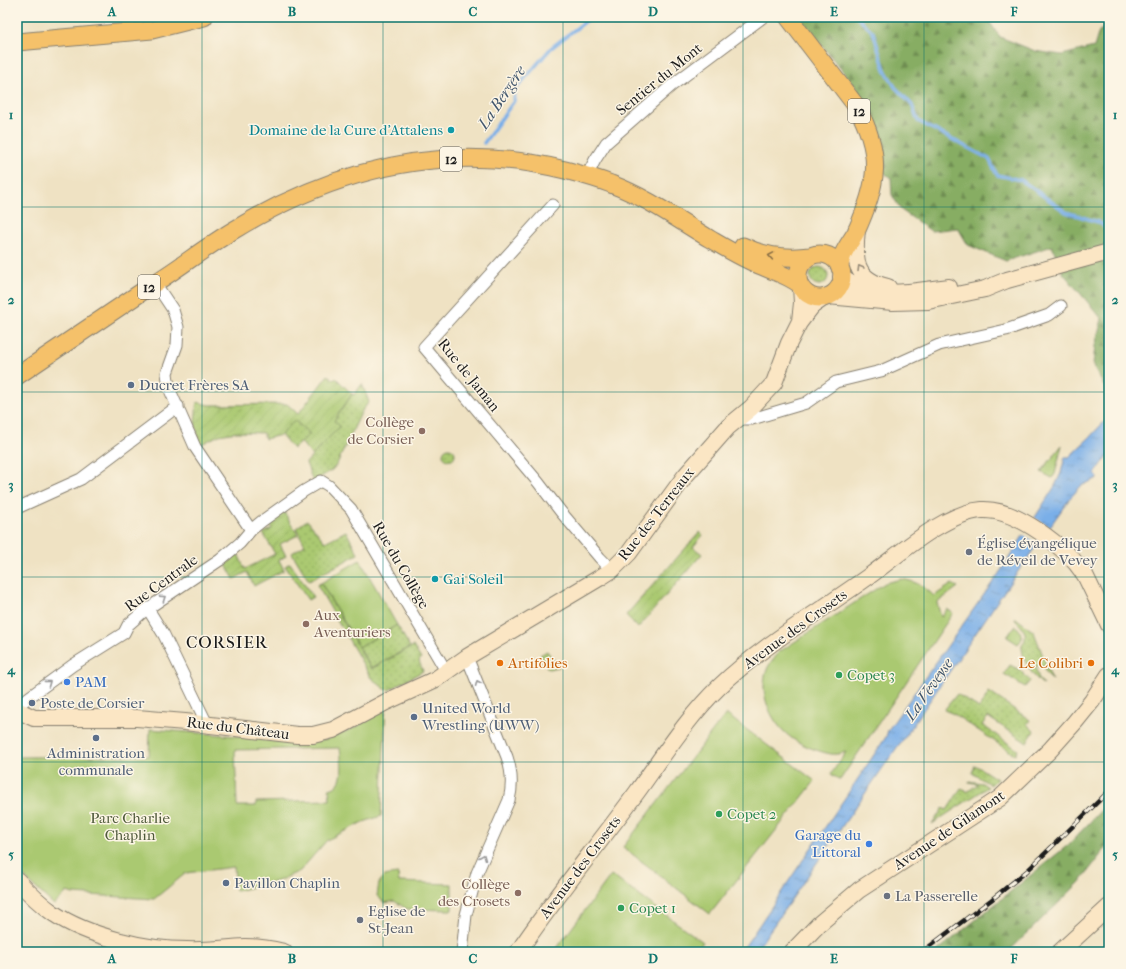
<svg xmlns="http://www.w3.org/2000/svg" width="1126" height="969" viewBox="0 0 1126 969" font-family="'IM FELL French Canon',serif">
	<defs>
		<pattern id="grass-dots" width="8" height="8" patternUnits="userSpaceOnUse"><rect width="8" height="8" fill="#aac971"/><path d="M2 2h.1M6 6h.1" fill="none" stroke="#92ac61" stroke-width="1.8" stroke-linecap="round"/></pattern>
		<pattern id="forest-firs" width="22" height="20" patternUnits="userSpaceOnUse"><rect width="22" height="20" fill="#87ad63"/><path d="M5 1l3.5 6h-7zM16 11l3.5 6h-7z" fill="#6e8c51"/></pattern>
		<pattern id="garden-furrows" width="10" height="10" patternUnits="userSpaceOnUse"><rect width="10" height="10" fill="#aac971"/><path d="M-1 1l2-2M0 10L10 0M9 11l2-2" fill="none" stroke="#92ac61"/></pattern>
		<pattern id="water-ripples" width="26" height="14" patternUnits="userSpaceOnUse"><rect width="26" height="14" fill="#7aafe8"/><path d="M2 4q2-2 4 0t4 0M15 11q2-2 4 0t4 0" fill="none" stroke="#638ebb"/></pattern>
	</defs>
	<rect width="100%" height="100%" fill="#fcf5e5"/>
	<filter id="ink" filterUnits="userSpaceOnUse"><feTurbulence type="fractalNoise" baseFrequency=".025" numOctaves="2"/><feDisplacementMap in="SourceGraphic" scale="8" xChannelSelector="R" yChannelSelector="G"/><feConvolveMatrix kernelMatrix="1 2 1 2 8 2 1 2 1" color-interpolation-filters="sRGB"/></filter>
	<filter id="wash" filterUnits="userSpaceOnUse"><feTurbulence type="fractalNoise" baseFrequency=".012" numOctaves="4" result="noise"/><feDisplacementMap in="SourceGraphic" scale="16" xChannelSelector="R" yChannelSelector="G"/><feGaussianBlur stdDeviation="0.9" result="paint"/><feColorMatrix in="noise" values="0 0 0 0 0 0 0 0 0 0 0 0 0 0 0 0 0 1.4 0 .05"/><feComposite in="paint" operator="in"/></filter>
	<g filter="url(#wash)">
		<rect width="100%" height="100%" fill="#efe2c3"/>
		<path fill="url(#grass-dots)" stroke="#637246" d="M810 276a9 9 0 1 1 18 0a9 9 0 1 1-18 0Z
			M362 384 369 402 362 411 337 464 332 470 313 482 306 463 339 426 334 421 352 394 354 395Z
			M294 420 310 434 293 449 281 435Z
			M443 454a6 6 0 1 1 12 0a6 6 0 1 1-12 0Z
			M307 520 325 542 346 531 358 554 309 581 292 553 305 545 296 528Z
			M321 583 371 669 413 646 421 659 419 661 423 671 389 690 385 689 371 678 317 585Z
			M1016 618 1034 632 1052 680 1045 671 1044 666H1035L1039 679 1044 685C1033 678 1023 661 1022 648 1021 643 1024 643 1025 639 1027 631 1020 625 1015 620Z
			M397 625 410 647 371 668 359 647Z
			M1010 665 1020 670 1030 681 1025 687 1004 674Z
			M989 692 1030 720 1027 724 1034 731 1027 743 988 717 982 725 1018 750 1015 755 954 714 944 710 957 694 979 708Z
			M975 765 997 779 991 785 972 773Z
			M969 781 982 783 988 787 932 824 943 808 947 810 961 788 966 790 967 792 978 784 969 782Z"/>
		<path fill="url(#forest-firs)" stroke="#526440" d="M799 17H986L1000 37 1035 51 1062 55 1094 47 1099 31 1109 26V396L1093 365 1095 346 1102 319 1063 273 1052 246 1006 261 968 245 958 228 931 231 901 210 892 195 891 178 884 173 880 129 857 89Z
			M1109 802V844L1079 883 1008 952H936L1068 845Z"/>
		<path fill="#aac971" stroke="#637246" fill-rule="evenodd" d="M1062 445 1055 474 1052 478 1041 472Z
			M360 560 397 625 359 647 321 583Z
			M290 563 313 597 308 600 285 566Z
			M901 579C915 581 924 586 934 596L952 584 958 587 937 603 941 617 947 609 953 613 840 780 831 774 846 752C842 753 836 755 831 754 819 752 798 744 789 736 770 721 757 691 768 667 771 662 776 657 779 652L885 583Z
			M1015 626C1020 628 1021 634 1022 639L1018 644 1007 637Z
			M386 702 381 816 361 823 327 840 300 871 278 881 236 891 234 867 186 873 154 899 73 894 67 892 54 905 28 881 17 868V757L149 756 150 729 236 736 304 744 327 739 358 726ZM340 748C341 761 347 786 329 789L330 800 256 802V806H237L235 750Z
			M726 714 815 781 710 914 623 847Z
			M398 874 399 882 452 884V910L407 909 394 901 385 903 377 896C380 877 378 876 398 874Z
			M611 875 703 942 696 952H554Z"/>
		<path fill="url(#garden-furrows)" stroke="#637246" d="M328 375 334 380 336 378 352 394 334 421 340 426 312 456 301 442 310 434 294 420 281 435 265 439 263 433 237 432 219 435 200 445 195 423 197 402 209 405 287 404 298 414Z
			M283 510 298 535 280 544 286 556 279 560 284 570 254 586 247 572 234 579 225 563 238 554 245 569 275 554 263 533 272 529 267 520Z
			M700 532 703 535 693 547 702 554 638 628 626 615Z
			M547 651 559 667 548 669 540 655Z"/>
		<path fill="url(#water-ripples)" stroke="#4b6682" d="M1109 419V454L1095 474 1098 478 1081 486 1070 498 1012 580 903 740 898 746 755 952H738L745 946 886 737 888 730 1000 572 1055 486 1061 473 1065 457H1069L1089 438 1102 424Z"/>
		<path fill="#efe2c3" d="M1033 517 1051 528 1039 545 1022 534Z"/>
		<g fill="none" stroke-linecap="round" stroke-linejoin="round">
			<path stroke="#7aafe8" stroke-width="3.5" d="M857 17 873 32 885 70 895 87 912 105 918 121 989 159 997 175 1021 180 1066 212 1098 222 1109 229
				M484 143 514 101 515 90 551 48 591 17"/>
		</g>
	</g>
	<g filter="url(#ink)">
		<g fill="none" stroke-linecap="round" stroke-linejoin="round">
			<defs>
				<path id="street" d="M587 176 595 160 606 143 671 86 763 17
					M553 205 424 347 538 482 561 512 600 558 612 570
					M155 283 173 310 178 327 177 345 167 373 169 388 195 447 251 530
					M741 417 745 419H752L806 403 836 382 881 371 939 345 1006 330 1049 315 1061 306
					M17 508 81 479 178 406
					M148 609 164 635 207 724
					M17 706 73 665 124 633 128 625 144 611 220 560 240 543 251 530 262 521 304 491 321 481 329 486 351 509 446 671
					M462 952 466 915 477 873 509 800C513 785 512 772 507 757L467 657"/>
				<path id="secondary" d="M857 229C854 258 853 280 888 287
					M841 277C873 302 913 291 949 287
					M828 296 893 302 928 301 985 289 1007 280 1109 252
					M800 321 802 303 801 287
					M17 710 34 718H137L185 722 297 735H313L333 730 386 702 436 679 467 657 601 577 612 570 629 553 685 476 728 427 751 408 774 383 789 343 799 323 812 306 825 297
					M17 880C27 891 40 904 53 913 87 936 146 950 187 950 206 951 225 948 245 947 258 947 271 949 284 952
					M518 952C555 897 598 845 637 792 663 756 687 718 719 687 765 643 821 611 872 574 902 552 945 513 982 510 1016 508 1067 548 1085 575L1109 625
					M792 952 819 924 859 890 1000 798 1050 750 1075 722 1092 701 1109 675
					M1060 952 1109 907"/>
				<path id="primary" d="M788 17 857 107C883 155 878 183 856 232 850 243 840 254 840 268
					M17 42 152 30 204 17
					M743 246C765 257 786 259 810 256
					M798 276a22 22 0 1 1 44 0a22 22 0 1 1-44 0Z
					M17 376C63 345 109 314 155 283 182 266 207 246 234 230 336 168 448 141 565 170 580 174 596 178 611 184 646 197 677 219 710 239 727 249 745 260 764 267 777 273 787 275 799 284"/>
			</defs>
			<use href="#street" stroke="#867f70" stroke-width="13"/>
			<use href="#secondary" stroke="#867f70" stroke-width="18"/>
			<use href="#primary" stroke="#867f70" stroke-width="19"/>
			<use href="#street" stroke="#fff" stroke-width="11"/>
			<use href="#secondary" stroke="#fbe6c4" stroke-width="16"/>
			<use href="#primary" stroke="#f5c16b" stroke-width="17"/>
			<defs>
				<path id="rail" d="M922 952 991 900 1027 871 1109 791"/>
			</defs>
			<use href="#rail" stroke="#1c1c1c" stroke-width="4.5"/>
			<use href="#rail" stroke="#fcf5e5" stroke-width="3" stroke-dasharray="9" stroke-linecap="butt"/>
		</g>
		<defs><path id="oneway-chevron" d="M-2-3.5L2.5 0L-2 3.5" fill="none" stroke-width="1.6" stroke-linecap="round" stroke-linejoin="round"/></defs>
		<use stroke="#886e44" href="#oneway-chevron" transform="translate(771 256) rotate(-170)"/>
		<use stroke="#978b78" href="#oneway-chevron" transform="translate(860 268) rotate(-121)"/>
		<g stroke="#999">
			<use href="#oneway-chevron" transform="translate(163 598) rotate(-34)"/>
			<use href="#oneway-chevron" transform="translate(48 683) rotate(-36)"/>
			<use href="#oneway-chevron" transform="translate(478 683) rotate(-113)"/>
			<use href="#oneway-chevron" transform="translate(483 857) rotate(-68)"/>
		</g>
	</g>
	<path fill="none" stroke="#0f766e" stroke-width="1" stroke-opacity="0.55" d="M202 17V952M383 17V952M563 17V952M743 17V952M924 17V952M17 207H1109M17 392H1109M17 577H1109M17 762H1109"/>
	<g fill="#0f9aa8" stroke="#fcf5e5" stroke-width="1.5">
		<circle cx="451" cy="130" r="4"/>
		<circle cx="435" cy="579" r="4"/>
	</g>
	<g fill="#5c6f8a" stroke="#fcf5e5" stroke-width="1.5">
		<circle cx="131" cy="385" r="4"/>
		<circle cx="32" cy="703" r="4"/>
		<circle cx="414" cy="717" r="4"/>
		<circle cx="96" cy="738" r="4"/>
		<circle cx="226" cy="883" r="4"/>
	</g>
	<g fill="#8d6e63" stroke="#fcf5e5" stroke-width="1.5">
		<circle cx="422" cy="431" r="4"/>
		<circle cx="306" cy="624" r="4"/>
		<circle cx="518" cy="893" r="4"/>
	</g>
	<g fill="#6b7280" stroke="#fcf5e5" stroke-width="1.5">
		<circle cx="969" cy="552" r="4"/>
		<circle cx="887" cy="896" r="4"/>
		<circle cx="360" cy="920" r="4"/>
	</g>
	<g fill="#e8710a" stroke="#fcf5e5" stroke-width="1.5">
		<circle cx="500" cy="663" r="4"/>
		<circle cx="1091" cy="663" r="4"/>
	</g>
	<g fill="#2e9e5b" stroke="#fcf5e5" stroke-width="1.5">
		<circle cx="839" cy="675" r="4"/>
		<circle cx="719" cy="814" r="4"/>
		<circle cx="621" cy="908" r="4"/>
	</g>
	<g fill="#3f7fe0" stroke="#fcf5e5" stroke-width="1.5">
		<circle cx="67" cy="682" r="4"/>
		<circle cx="869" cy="844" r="4"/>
	</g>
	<g text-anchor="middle" stroke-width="3" stroke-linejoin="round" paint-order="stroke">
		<g fill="#fcf5e5" stroke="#5f5d58" stroke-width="1">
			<rect x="848" y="99" width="22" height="24" rx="3"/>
			<rect x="440" y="147" width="22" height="24" rx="3"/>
			<rect x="138" y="275" width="22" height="24" rx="3"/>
		</g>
		<g font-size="14" font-weight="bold" fill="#1c1c1c">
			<text x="859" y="116">12</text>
			<text x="451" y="164">12</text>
			<text x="149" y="292">12</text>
		</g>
		<g font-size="15" fill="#1c1c1c" stroke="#fcf5e5">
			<text transform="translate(659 79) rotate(-39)" y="5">Sentier du Mont</text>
			<text transform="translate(469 375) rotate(51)" y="5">Rue de Jaman</text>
			<text transform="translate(656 514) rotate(-52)" y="5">Rue des Terreaux</text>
			<text transform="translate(401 565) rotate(60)" y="5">Rue du Collège</text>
			<text transform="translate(161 583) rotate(-36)" y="5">Rue Centrale</text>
			<text transform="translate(795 629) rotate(-36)" y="5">Avenue des Crosets</text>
			<text transform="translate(238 728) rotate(7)" y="5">Rue du Château</text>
			<text transform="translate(949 830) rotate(-34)" y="5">Avenue de Gilamont</text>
			<text transform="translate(580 867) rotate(-53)" y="5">Avenue des Crosets</text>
		</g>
		<g font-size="15" fill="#0d838f" stroke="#fcf5e5" text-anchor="end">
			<text x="443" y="135">Domaine de la Cure d'Attalens</text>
			<text x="443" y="584" text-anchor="start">Gai Soleil</text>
		</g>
		<g font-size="15" fill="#4e5e75" stroke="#fcf5e5" text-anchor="start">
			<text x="139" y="390">Ducret Frères SA</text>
			<text x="40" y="708">Poste de Corsier</text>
			<text x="422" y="713">United World<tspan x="422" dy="17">Wrestling (UWW)</tspan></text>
			<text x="96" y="758" text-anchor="middle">Administration<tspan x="96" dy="17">communale</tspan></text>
			<text x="234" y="888">Pavillon Chaplin</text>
		</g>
		<g font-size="15" fill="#785e54" stroke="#fcf5e5" text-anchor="end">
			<text x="414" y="427">Collège<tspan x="414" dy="17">de Corsier</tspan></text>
			<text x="314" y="620" text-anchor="start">Aux<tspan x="314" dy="17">Aventuriers</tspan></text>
			<text x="510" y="889">Collège<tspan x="510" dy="17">des Crosets</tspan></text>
		</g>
		<g font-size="15" fill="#5b616d" stroke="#fcf5e5" text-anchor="start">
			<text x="977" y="548">Église évangélique<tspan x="977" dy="17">de Réveil de Vevey</tspan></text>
			<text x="895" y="901">La Passerelle</text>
			<text x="368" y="916">Eglise de<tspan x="368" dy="17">St-Jean</tspan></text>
		</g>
		<g font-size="15" fill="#c56008" stroke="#fcf5e5" text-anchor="start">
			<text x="508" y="668">Artifolies</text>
			<text x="1083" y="668" text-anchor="end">Le Colibri</text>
		</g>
		<g font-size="15" fill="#27864d" stroke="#fcf5e5" text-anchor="start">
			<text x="847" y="680">Copet 3</text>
			<text x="727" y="819">Copet 2</text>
			<text x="629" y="913">Copet 1</text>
		</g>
		<g font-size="15" fill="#366cbe" stroke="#fcf5e5" text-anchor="start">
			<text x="75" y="687">PAM</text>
			<text x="861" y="840" text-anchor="end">Garage du<tspan x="861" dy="17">Littoral</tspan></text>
		</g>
		<g font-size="15" fill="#4e593a" stroke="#fcf5e5">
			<text x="130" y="823">Parc Charlie<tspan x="130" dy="17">Chaplin</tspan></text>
		</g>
		<g font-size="16" font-style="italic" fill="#42576e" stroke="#fcf5e5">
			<text transform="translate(501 97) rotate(-56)" y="6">La Bergère</text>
			<text transform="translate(928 689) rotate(-55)" y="6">La Veveyse</text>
		</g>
		<g font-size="17" letter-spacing="1" fill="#1c1c1c" stroke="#fcf5e5">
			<text x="227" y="648">CORSIER</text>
		</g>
	</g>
	<rect width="1126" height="969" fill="none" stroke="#fcf5e5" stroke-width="44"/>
	<rect x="22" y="22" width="1082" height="925" fill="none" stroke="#0f766e" stroke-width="1.5"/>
	<g font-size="13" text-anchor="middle" font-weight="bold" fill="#0f766e">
		<text x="112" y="16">A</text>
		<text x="292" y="16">B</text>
		<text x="473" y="16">C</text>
		<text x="653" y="16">D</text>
		<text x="834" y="16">E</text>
		<text x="1014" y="16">F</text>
		<text x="11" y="119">1</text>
		<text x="1115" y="119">1</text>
		<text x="11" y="304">2</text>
		<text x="1115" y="304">2</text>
		<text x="11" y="489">3</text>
		<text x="1115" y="489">3</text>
		<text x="11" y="674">4</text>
		<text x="1115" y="674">4</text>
		<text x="11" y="859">5</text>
		<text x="1115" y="859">5</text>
		<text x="112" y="963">A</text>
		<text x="292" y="963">B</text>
		<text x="473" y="963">C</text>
		<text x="653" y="963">D</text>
		<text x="834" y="963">E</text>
		<text x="1014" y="963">F</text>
	</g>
</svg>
